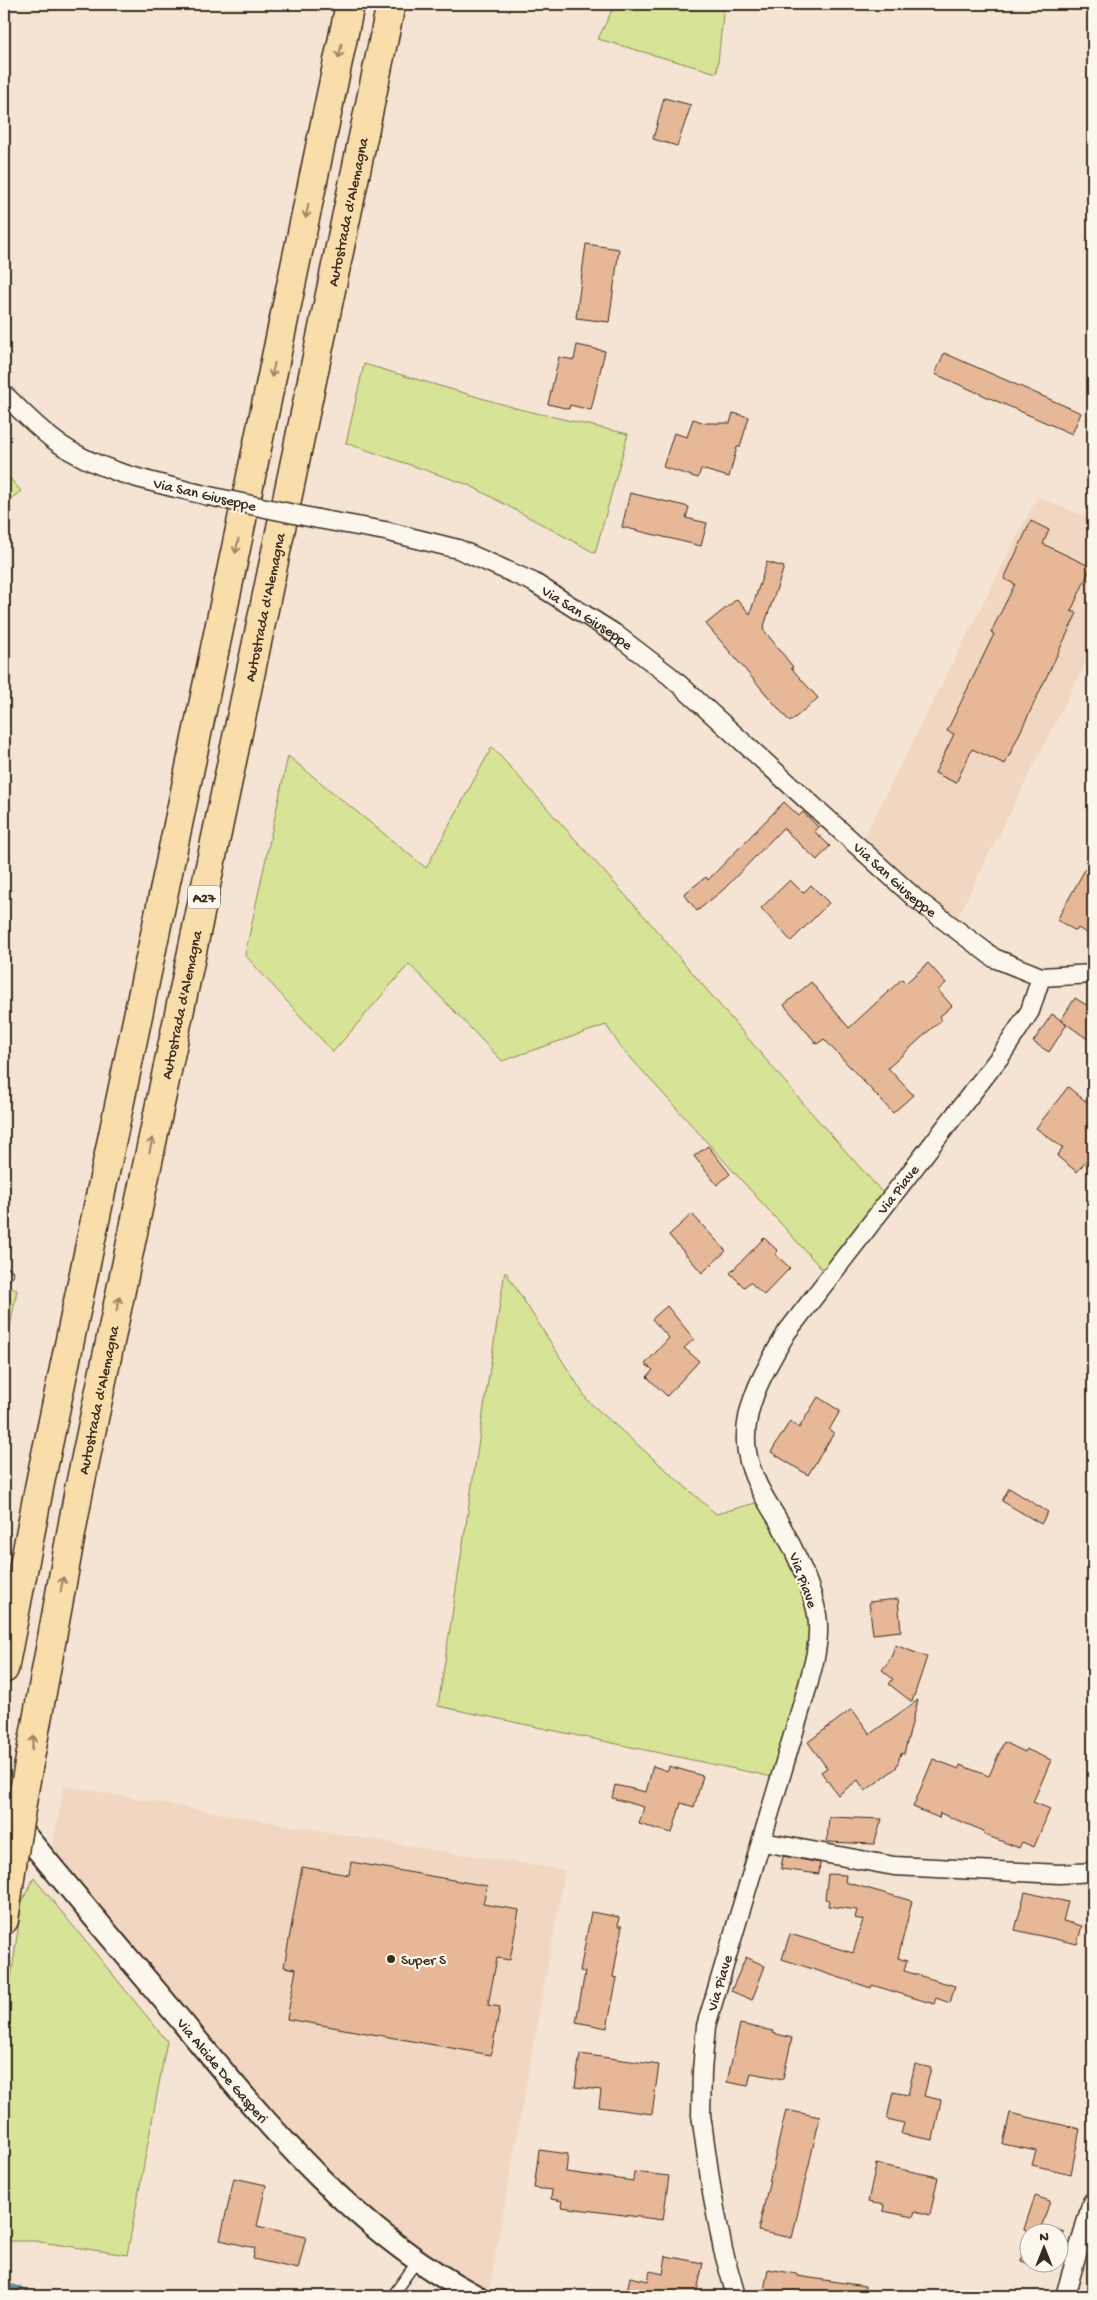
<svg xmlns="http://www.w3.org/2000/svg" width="1097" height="2300" viewBox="0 0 1097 2300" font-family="'Gochi Hand',sans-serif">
	<rect width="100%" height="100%" fill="#f5e4d3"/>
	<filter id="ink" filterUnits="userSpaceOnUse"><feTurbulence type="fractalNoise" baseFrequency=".02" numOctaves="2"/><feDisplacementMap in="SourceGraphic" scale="10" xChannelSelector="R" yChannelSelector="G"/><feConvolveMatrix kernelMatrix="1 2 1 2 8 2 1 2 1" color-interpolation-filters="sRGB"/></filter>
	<g filter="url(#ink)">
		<path fill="#f1d7c1" d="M1037 497 1093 519V648L952 928 859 847Z
			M64 1786 415 1847 565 1870 488 2296H476L345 2202 49 1864Z"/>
		<path fill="#d7e396" stroke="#89865a" d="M615 4H724L717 73 598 39Z
			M364 364 519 409 628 434 595 553 469 485 346 443Z
			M4 472 21 491 4 504Z
			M492 747 645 917 808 1109 890 1201 829 1277 620 1046 606 1025 502 1061 409 964 333 1052 245 955 288 756 426 868Z
			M505 1271 588 1401 716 1514 766 1500 816 1609 782 1779 438 1706Z
			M4 1285 17 1290 4 1358Z
			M34 1878 167 2041 127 2255 34 2241H4V2028L22 1901Z"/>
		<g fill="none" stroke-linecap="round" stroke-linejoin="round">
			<path stroke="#648b91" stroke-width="6" d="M4 2284 20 2290 26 2296"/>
		</g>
		<path fill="#e7b898" stroke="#3b2a1e" d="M664 98 691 105 677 146 653 139Z
			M586 244 619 249 609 322 576 318Z
			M577 345 605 351 591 410 570 405 569 409 548 404 559 357 574 360Z
			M944 353 1081 413 1072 434 935 374Z
			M733 413 749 417 740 447H737L729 477 701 469 698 478 663 467 674 433 687 437 693 419 705 423H730Z
			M630 493 689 507 686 518 707 523 701 546 622 527Z
			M1031 521 1049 530 1043 544 1091 567 1071 611 1077 613 1005 764 972 749 956 783 935 773 954 734 947 731 994 634 991 632 1015 584 1004 579Z
			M767 562 784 567 763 629 793 667 791 668 818 698 790 722 706 624 737 599 750 614Z
			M784 802 799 816 803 812 818 827 814 831 830 846 817 860 783 828 724 889 697 911 684 894 706 877 708 880Z
			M1093 855V937L1078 928 1076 931 1057 920Z
			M790 880 803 893 811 885 829 903 791 941 761 908Z
			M928 963 946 983 938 990 952 1006 939 1017 942 1019 888 1068 913 1095 893 1113 824 1039 817 1044 784 1005 811 982 849 1028 902 979 906 983Z
			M1075 998 1093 1009V1043L1061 1020Z
			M1052 1014 1067 1024 1049 1052 1033 1042Z
			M1068 1087 1093 1107V1152L1077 1172 1057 1156 1063 1148 1036 1128Z
			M708 1146 730 1174 717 1185 694 1156Z
			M692 1214 726 1251 702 1273 669 1235Z
			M764 1238 778 1251 775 1254 790 1268 764 1295 750 1282 744 1287 730 1273Z
			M667 1306 694 1339 684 1348 699 1361 667 1396 647 1377 653 1370 645 1364 669 1338 652 1319Z
			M818 1397 840 1411 829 1430 834 1433 808 1475 771 1452 790 1421 799 1428Z
			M1009 1488 1048 1512 1041 1524 1002 1501Z
			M898 1599 901 1631 873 1634 869 1602Z
			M895 1645 927 1657 912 1702 889 1684 893 1679 882 1670 891 1658Z
			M918 1700 904 1754 901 1753 896 1768 865 1791 858 1780 838 1795 821 1772 827 1768 808 1742 852 1709 870 1734Z
			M1004 1742 1025 1752 1026 1749 1051 1760 1033 1802 1050 1809 1034 1847 1022 1842 1019 1848 983 1834 984 1831 940 1813 939 1818 913 1807 933 1759 959 1769 960 1765 989 1776Z
			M653 1766 668 1771 669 1766 703 1776 694 1807 681 1803 672 1833 639 1824 644 1807 612 1798 615 1785 646 1792Z
			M829 1817 882 1819 874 1844 827 1842Z
			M783 1856 820 1863 819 1874 781 1869Z
			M351 1862 487 1886 483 1904 519 1910 510 1960 497 1958 488 2005 500 2007 491 2055 287 2019 296 1969 284 1967 302 1867 349 1875Z
			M828 1874 846 1875 845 1882 912 1901 898 1958 907 1961 904 1971 955 1986 950 2003 936 1998 934 2004 872 1985 871 1988 782 1959 790 1934 853 1953 863 1920 855 1918 857 1910 828 1906 829 1900 825 1899Z
			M1025 1892 1068 1902 1063 1921 1082 1926 1077 1944 1015 1930Z
			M591 1912 619 1917 618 1926H622L613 1977 617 1978 607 2028 576 2022 585 1972 580 1971Z
			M746 1957 765 1966 752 2000 731 1991Z
			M740 2024 773 2031V2033L792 2038 783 2079 751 2073 748 2086 727 2082Z
			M580 2054 659 2065 652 2114 599 2107 601 2090 575 2087Z
			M915 2064 931 2068 924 2096 941 2100 933 2140 901 2134 904 2123 887 2119 893 2092 908 2095Z
			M786 2110 820 2117 792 2238 758 2231Z
			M1010 2113 1080 2129 1071 2174 1032 2165 1036 2151 1003 2144Z
			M539 2150 568 2154 566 2172 633 2181 634 2172 669 2176 663 2220 561 2207 562 2201 551 2199 552 2190 534 2188Z
			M876 2164 938 2177 930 2215 915 2211 913 2217 883 2211 884 2205 868 2202Z
			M234 2178 266 2185 257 2226 306 2237 298 2269 253 2259 255 2248 220 2240Z
			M1035 2196 1050 2201 1042 2225 1064 2232 1060 2246V2232H1030L1024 2229Z
			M1030 2235V2262H1054L1051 2271 1021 2261Z
			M666 2256 703 2263 696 2296H626L630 2277 648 2281 650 2271 663 2274Z
			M768 2269 797 2274V2276L865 2286 864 2296H763Z"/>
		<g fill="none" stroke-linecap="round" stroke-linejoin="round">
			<defs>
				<path id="service" d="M4 1272 8 1274
					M392 2296 418 2260"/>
				<g id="minor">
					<path d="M4 394C21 411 38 429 58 443 101 473 158 483 209 496"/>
					<path id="s1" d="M318 519 385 531 458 549 533 582 614 633 670 676 916 899 994 958 1041 977 1093 974"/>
					<path d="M763 1842 894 1866 1060 1874 1093 1872"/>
					<path id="s2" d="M736 2296 723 2250 712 2193 701 2115 702 2071 706 2026 808 1685C813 1666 819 1646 818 1626 818 1597 792 1545 778 1520 765 1499 751 1477 747 1452 740 1409 767 1366 787 1332L1002 1054 1030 1011 1041 977"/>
					<path d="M1065 2296 1092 2202"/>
				</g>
				<g id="tertiary">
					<path id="s3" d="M4 1809C61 1879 120 1948 178 2017 264 2121 354 2232 476 2296"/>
				</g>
				<g id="motorway">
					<path d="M4 1669 40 1483 350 4"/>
					<path id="s4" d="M24 1791 79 1490 391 4"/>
					<path d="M4 1920 12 1864"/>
				</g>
			</defs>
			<use href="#service" stroke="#3b2a1e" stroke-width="12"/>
			<use href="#minor" stroke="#3b2a1e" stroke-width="21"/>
			<use href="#tertiary" stroke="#3b2a1e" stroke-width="25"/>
			<use href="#motorway" stroke="#3b2a1e" stroke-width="31"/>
			<use href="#service" stroke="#fbf7ec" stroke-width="9"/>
			<use href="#minor" stroke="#fbf7ec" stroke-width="18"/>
			<use href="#tertiary" stroke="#fbf7ec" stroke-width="21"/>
			<use href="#motorway" stroke="#f9ddab" stroke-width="28"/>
			<defs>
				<path id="minor-bridge" d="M209 496 318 519"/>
				<path id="motorway-bridge" d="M12 1864 24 1791"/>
			</defs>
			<use href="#minor-bridge" stroke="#3b2a1e" stroke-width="21" stroke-linecap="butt"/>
			<use href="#motorway-bridge" stroke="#3b2a1e" stroke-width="31" stroke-linecap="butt"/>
			<use href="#minor-bridge" stroke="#fbf7ec" stroke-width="18"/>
			<use href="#motorway-bridge" stroke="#f9ddab" stroke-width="28"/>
		</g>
		<defs><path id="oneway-shaft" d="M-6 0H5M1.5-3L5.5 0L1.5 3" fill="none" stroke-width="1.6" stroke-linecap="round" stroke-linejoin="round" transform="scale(1.25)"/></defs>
		<g stroke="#9a8464">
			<use href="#oneway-shaft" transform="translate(340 51) rotate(102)"/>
			<use href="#oneway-shaft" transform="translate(307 211) rotate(102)"/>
			<use href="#oneway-shaft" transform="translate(273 370) rotate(102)"/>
			<use href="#oneway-shaft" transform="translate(237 546) rotate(102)"/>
			<use href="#oneway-shaft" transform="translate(151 1145) rotate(-78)"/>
			<use href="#oneway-shaft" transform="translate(118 1304) rotate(-78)"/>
			<use href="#oneway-shaft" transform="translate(62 1584) rotate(-80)"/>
			<use href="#oneway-shaft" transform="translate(33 1743) rotate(-80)"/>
		</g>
	</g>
	<circle fill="#3b2a1e" stroke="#fbf7ec" stroke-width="2" cx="391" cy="1959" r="5"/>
	<g text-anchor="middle" stroke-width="4.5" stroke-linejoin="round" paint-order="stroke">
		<rect fill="#fbf7ec" stroke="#75685c" stroke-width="1" x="188" y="885.5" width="32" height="23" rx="4"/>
		<g font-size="14" font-weight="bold" fill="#3b2a1e">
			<text x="204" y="902">A27</text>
		</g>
		<g font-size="15" fill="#3b2a1e" stroke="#fbf7ec">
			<text dy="5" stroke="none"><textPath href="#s4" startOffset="1612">Autostrada d'Alemagna</textPath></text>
			<text transform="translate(205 494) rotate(13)" y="5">Via San Giuseppe</text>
			<text dy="5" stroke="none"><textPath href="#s4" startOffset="1208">Autostrada d'Alemagna</textPath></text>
			<text dy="5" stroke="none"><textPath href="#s1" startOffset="290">Via San Giuseppe</textPath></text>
			<text dy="5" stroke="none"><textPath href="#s1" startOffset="695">Via San Giuseppe</textPath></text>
			<text dy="5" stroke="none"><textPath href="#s4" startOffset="802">Autostrada d'Alemagna</textPath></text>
			<text dy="5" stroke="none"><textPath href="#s2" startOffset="1189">Via Piave</textPath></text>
			<text dy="5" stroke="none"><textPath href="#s4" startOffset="398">Autostrada d'Alemagna</textPath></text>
			<text transform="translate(804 1580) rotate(70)" y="5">Via Piave</text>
			<text dy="5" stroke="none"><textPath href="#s2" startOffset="319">Via Piave</textPath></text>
			<text dy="5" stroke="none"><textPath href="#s3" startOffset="341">Via Alcide De Gasperi</textPath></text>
		</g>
		<g font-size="15" fill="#3b2a1e" stroke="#fbf7ec" text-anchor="start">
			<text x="401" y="1964">Super S</text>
		</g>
	</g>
	<rect width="1097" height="2300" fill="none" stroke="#fbf7ec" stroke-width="20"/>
	<rect x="10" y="10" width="1077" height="2280" fill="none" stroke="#3b2a1e" stroke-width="2" filter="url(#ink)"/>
	<g transform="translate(1044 2248)"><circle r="24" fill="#fbf7ec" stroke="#aea59a"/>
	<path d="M0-4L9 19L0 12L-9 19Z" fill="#3b2a1e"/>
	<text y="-8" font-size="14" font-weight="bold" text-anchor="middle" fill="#3b2a1e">N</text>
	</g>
</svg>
